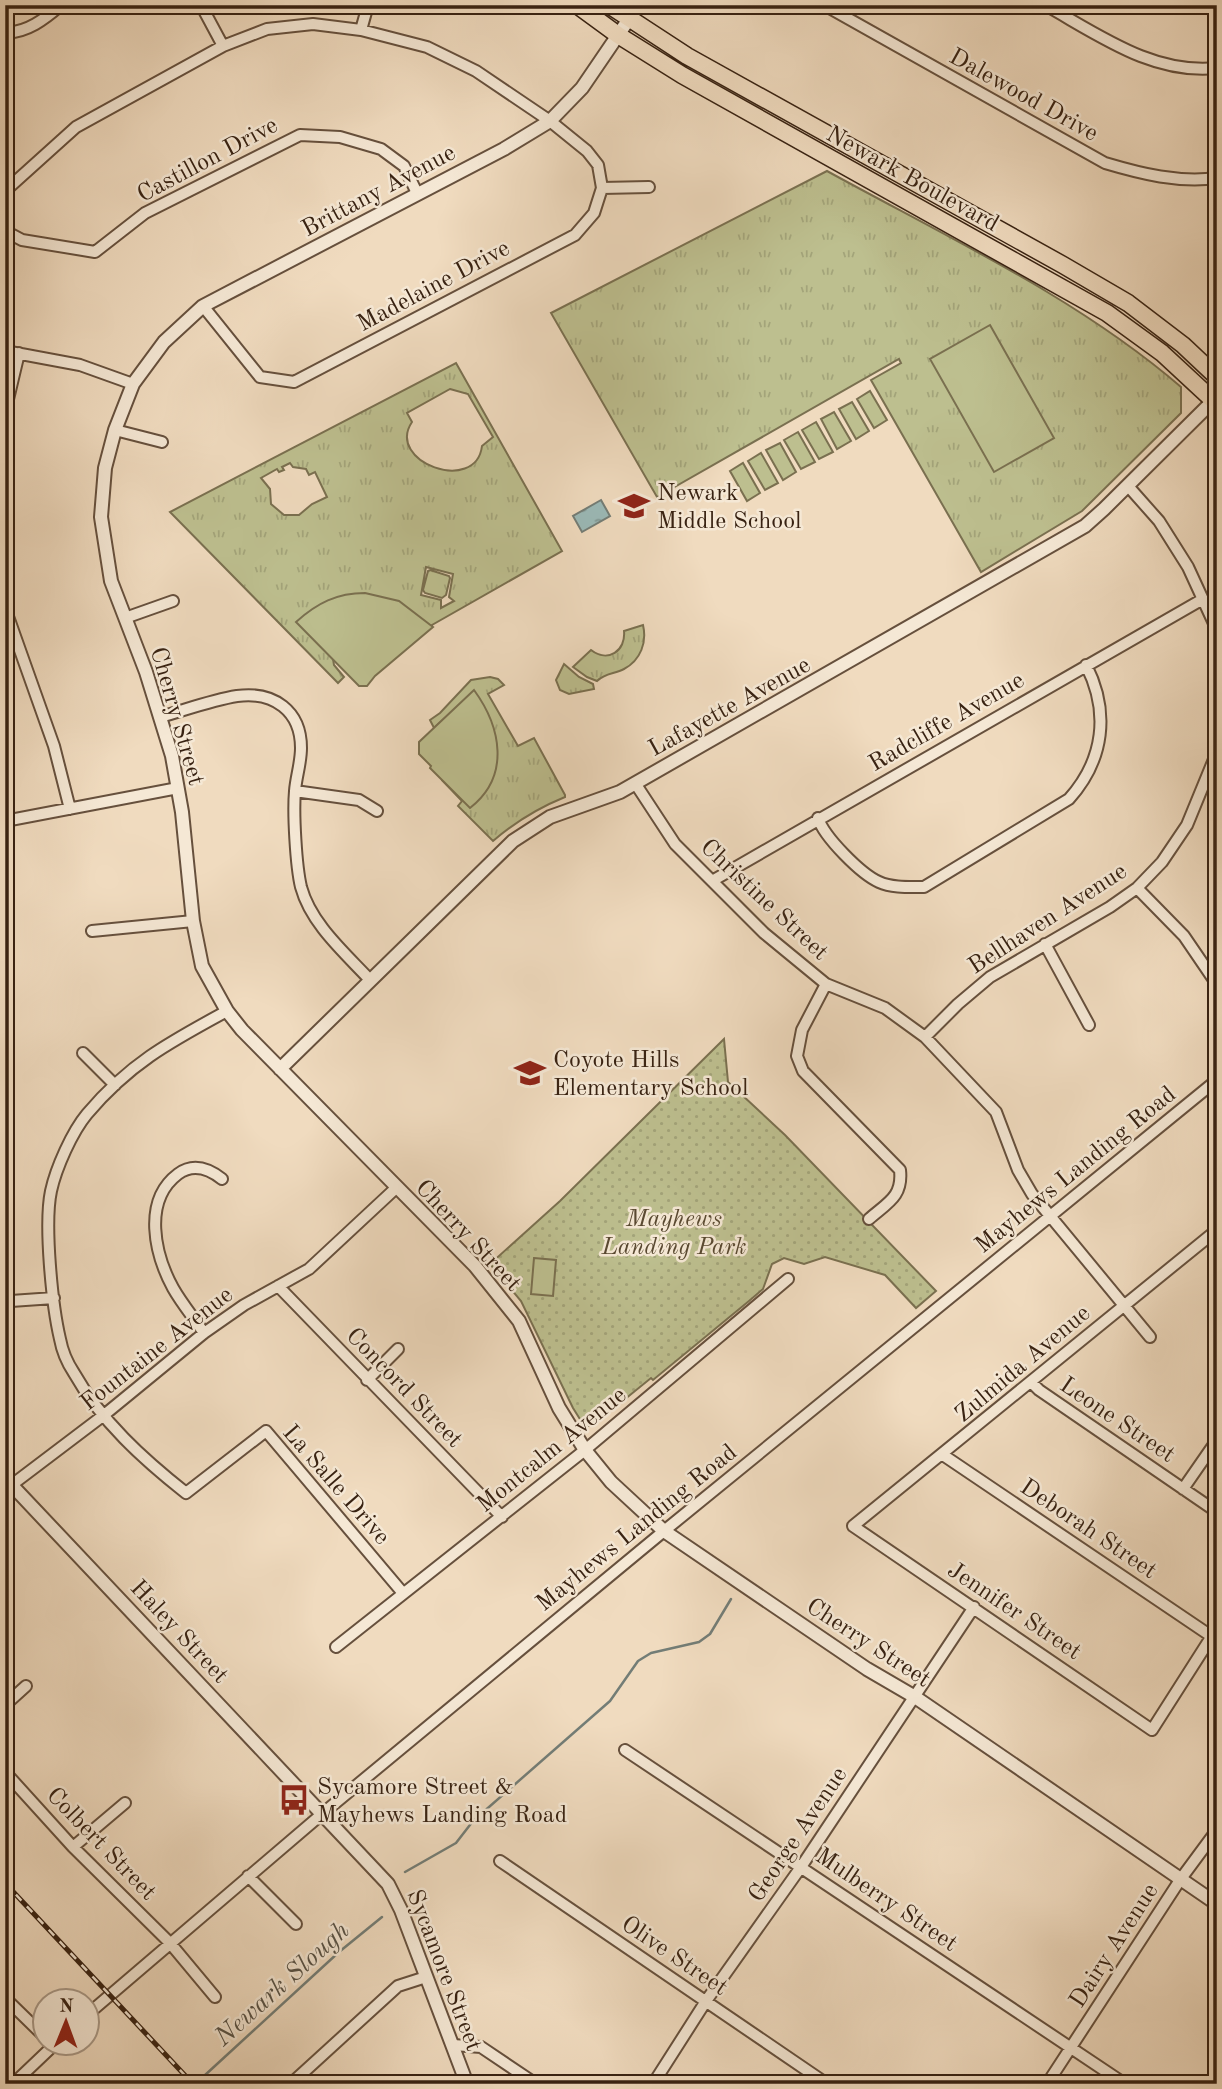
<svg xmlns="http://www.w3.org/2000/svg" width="1222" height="2089" viewBox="0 0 1222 2089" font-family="'Old Standard TT',serif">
	<defs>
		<pattern id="grass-tufts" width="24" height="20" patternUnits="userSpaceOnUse" patternTransform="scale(1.75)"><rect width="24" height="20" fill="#bdbf8f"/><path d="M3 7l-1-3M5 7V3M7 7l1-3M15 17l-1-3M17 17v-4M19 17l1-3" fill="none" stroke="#a3a47a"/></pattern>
		<pattern id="park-dots" width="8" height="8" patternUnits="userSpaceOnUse" patternTransform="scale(1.75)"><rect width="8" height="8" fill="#bdbf8f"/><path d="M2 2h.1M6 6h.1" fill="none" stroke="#a3a47a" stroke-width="1.8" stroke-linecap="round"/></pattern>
		<pattern id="water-ripples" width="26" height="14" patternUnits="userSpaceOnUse" patternTransform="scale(1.75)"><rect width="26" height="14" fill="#9bbab8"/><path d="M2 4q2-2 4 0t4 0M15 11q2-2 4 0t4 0" fill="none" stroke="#7f9794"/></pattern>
	</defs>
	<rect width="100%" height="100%" fill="#f0dbbf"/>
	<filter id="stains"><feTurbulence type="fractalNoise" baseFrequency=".00286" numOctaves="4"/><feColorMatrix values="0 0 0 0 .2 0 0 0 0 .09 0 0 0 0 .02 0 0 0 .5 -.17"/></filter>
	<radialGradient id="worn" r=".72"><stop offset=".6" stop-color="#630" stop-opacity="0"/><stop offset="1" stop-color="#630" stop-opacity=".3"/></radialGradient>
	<path fill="url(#grass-tufts)" stroke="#7a7050" stroke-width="2" fill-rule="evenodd" d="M827 171C947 237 1078 298 1181 387V413L1082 511 981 572 871 380 901 363 899 359 657 497 551 313Z
		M456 363 562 551 432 625V627L333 659 334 665 344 677 338 683 170 512ZM450 389 468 394 493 437 482 446C476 495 385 462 412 422L407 413ZM290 463 293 467 306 469 309 475 315 472 327 497 312 504 299 515H284L271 504 270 489 261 478 277 469 279 472 284 470 282 467ZM426 567 453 574 449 597 454 601 441 608V600L421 595Z
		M430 570 449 576 450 578 446 595 442 598 425 593 423 590 428 571Z
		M643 625C647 642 641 660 624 669 615 674 605 673 597 681L587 677 573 667 591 650C608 663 626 651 624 631Z
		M564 664 579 677 593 684 594 689 569 694 560 690 556 680Z
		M490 677 498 679 504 685 488 694 518 746 534 738 565 795V797C538 808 515 822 493 841L458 806 462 801 442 780 444 719 434 728 430 720 440 713 471 680Z"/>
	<path fill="url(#park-dots)" stroke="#7a7050" stroke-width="2" d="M724 1039 728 1082 785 1135 936 1291 916 1308 885 1275 825 1257 804 1264 784 1258 772 1264 763 1289 749 1301 653 1380 651 1378 593 1425 588 1426 583 1424 573 1408 521 1301 490 1264 560 1201Z"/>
	<path fill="#bdbf8f" stroke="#7a7050" stroke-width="2" d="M990 325 1054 438 994 472 930 359Z
		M870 391 887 420 874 428 857 399Z
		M852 402 869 431 856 439 839 409Z
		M834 412 851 441 837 449 821 419Z
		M816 422 833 452 819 459 802 430Z
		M798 432 815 462 801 469 784 440Z
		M780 443 796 472 783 480 766 450Z
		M761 453 778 483 765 490 748 461Z
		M743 463 760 493 747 501 730 471Z
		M365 593 399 601 433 627 375 676 367 686H359L296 622C317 603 337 593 365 593Z
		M474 690C501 727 511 776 470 808L430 768 431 766 419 754V742Z
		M534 1258 556 1260 553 1296 531 1294Z"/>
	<path fill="url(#water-ripples)" stroke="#737d76" stroke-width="2" d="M601 500 610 516 582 532 573 516Z"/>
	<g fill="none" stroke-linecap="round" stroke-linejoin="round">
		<path stroke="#737d76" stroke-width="2.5" d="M405 1872 456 1843 473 1821 610 1701 638 1661 651 1653 699 1642 710 1634 731 1599
			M204 2076 339 1952 382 1917"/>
		<defs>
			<path id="minor" d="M201 5 223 46
				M824 5 1105 163C1142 174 1178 183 1217 178
				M1045 5C1099 35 1153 75 1217 68
				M629 19 638 5
				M361 30 368 5
				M5 32C26 34 46 18 61 5
				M602 188 649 187
				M5 191 76 127 223 46 267 29 313 24 361 30 427 47 476 71 550 121 587 151 598 165 602 188 594 213 575 235 294 382 260 377 203 306
				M5 231 22 240 95 252 145 213 300 135 340 137 381 149 404 166 417 193
				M5 351 80 365 133 384
				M5 412 19 353
				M115 430 162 442
				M1128 486 1159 521 1188 567 1217 630
				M5 608 54 746 70 809
				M125 618 173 601
				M160 717C185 710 212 700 237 696 274 691 301 711 301 748 301 763 296 777 295 791 293 813 296 866 301 887 311 924 345 953 370 980
				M635 783 675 844 764 933 826 984 885 1008 925 1037 996 1112 1018 1170 1032 1194 1150 1337
				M295 791 359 800 377 811
				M818 818C824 837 861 874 879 882 892 888 909 887 924 887L1069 799C1104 760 1110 712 1086 665
				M5 821 178 788
				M712 881 1203 599
				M1137 888 1184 936 1214 980
				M92 931 193 921
				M1045 944 1089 1025
				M826 984 802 1030 797 1056 803 1071 900 1170C903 1197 887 1203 869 1219
				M227 1011C170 1042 130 1063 87 1114 72 1132 56 1168 51 1191 44 1224 52 1305 60 1339 62 1350 68 1364 74 1373 101 1421 143 1459 186 1493L266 1431 402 1592
				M925 1037 958 1004 990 977 1110 907 1137 888 1162 862 1187 825 1217 752
				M83 1053 115 1085
				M1217 1230 853 1526 1152 1730 1217 1628
				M278 1286 502 1517
				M11 1301 54 1298
				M204 1333C194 1318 182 1304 173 1288 155 1255 142 1201 178 1174 193 1163 208 1168 222 1179
				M367 1380 398 1349
				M1032 1383 1039 1390 1217 1512
				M943 1455 1211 1636
				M1183 1489 1217 1440
				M5 1490 104 1415 204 1333 244 1305 309 1269 396 1188
				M336 1647 585 1450 788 1279
				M5 1705 26 1686
				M625 1750 1125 2084
				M5 1772 73 1847 170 1943 215 1997
				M73 1847 125 1803
				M500 1861 827 2084
				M248 1876 296 1924
				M5 1998 46 2038
				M88 2014 322 1814 664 1531 1217 1080
				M453 2045 481 2047 536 2084
				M13 2084 55 2044
				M296 2084 294 2081 398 1986 426 1977
				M653 2084 706 2001 801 1867 974 1607
				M1047 2084 1180 1880 1217 1830"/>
			<path id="tertiary" d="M629 19 582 88 550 121 504 149 203 306 164 342 133 384 115 430 105 468 101 517 111 581 146 672 172 756 182 812 193 921 202 966 227 1011 242 1030 475 1266 519 1321 559 1408 585 1450 611 1482 664 1531 867 1669 915 1697 1217 1904
				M280 1069 513 841 550 817 620 792 1085 526 1104 509 1217 397
				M5 1478 388 1884 401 1910 467 2084"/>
			<path id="primary" d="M577 5 618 35 682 75 1107 313 1162 353 1217 404
				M609 5 687 56 1063 265 1128 303 1183 345 1217 377"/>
		</defs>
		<use href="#minor" stroke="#66503d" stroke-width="14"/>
		<use href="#tertiary" stroke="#66503d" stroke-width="16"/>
		<use href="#primary" stroke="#382212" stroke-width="19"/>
		<use href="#minor" stroke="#f5e8d5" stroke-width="10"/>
		<use href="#tertiary" stroke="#f5e8d5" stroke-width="12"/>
		<use href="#primary" stroke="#f0dbbf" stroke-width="16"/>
		<defs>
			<path id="rail" d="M5 1883 193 2084"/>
		</defs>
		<use href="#rail" stroke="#382212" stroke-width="5"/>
		<use href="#rail" stroke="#f5e8d5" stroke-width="2.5" stroke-dasharray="8" stroke-linecap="butt"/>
	</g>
	<defs>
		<symbol id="school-bare" viewBox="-9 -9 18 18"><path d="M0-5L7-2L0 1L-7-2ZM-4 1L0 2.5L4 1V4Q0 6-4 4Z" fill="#8f2418" stroke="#f5e8d5" stroke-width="2.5" paint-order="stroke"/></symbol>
		<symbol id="bus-bare" viewBox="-9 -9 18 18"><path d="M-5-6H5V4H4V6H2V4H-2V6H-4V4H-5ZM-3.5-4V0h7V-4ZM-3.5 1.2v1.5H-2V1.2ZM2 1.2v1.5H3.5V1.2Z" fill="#8f2418" stroke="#f5e8d5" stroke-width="2.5" paint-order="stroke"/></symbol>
	</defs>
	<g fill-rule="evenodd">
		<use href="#school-bare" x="612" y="484" width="44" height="44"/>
		<use href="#school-bare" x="508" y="1051" width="44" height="44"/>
		<use href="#bus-bare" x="272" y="1778" width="44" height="44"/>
	</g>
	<g text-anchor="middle" stroke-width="5" stroke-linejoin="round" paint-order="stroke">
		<g font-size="24" fill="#382212" stroke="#f5e8d5">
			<text transform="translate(1024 94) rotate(29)" y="8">Dalewood Drive</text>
			<text transform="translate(207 159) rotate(-28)" y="8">Castillon Drive</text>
			<text transform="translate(913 178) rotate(29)" y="8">Newark Boulevard</text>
			<text transform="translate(378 190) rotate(-28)" y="8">Brittany Avenue</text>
			<text transform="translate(433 285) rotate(-28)" y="8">Madelaine Drive</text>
			<text transform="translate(729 706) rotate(-29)" y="8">Lafayette Avenue</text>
			<text transform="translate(178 716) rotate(74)" y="8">Cherry Street</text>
			<text transform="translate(946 721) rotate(-30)" y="8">Radcliffe Avenue</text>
			<text transform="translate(765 899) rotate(43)" y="8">Christine Street</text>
			<text transform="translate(1047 918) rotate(-33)" y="8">Bellhaven Avenue</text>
			<text transform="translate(1075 1169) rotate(-39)" y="8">Mayhews Landing Road</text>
			<text transform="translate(469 1235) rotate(47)" y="8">Cherry Street</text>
			<text transform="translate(156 1348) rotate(-38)" y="8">Fountaine Avenue</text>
			<text transform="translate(1022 1363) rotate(-40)" y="8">Zulmida Avenue</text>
			<text transform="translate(405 1387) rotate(46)" y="8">Concord Street</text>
			<text transform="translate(1118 1419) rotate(34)" y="8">Leone Street</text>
			<text transform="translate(551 1449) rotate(-39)" y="8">Montcalm Avenue</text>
			<text transform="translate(337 1484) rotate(49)" y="8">La Salle Drive</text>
			<text transform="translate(636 1527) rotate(-39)" y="8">Mayhews Landing Road</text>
			<text transform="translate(1089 1528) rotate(34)" y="8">Deborah Street</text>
			<text transform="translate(1015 1610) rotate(34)" y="8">Jennifer Street</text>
			<text transform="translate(180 1631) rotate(47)" y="8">Haley Street</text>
			<text transform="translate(869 1642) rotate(33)" y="8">Cherry Street</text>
			<text transform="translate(797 1834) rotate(-56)" y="8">George Avenue</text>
			<text transform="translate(102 1843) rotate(46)" y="8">Colbert Street</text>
			<text transform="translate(887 1899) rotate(34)" y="8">Mulberry Street</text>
			<text transform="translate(1113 1945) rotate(-57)" y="8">Dairy Avenue</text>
			<text transform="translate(675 1955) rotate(34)" y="8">Olive Street</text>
			<text transform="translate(445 1970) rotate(69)" y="8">Sycamore Street</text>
		</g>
		<g font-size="24" fill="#382212" stroke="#f5e8d5" text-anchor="start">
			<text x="657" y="500">Newark<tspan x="657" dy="28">Middle School</tspan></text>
			<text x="553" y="1067">Coyote Hills<tspan x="553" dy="28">Elementary School</tspan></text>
			<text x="317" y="1794">Sycamore Street &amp;<tspan x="317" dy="28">Mayhews Landing Road</tspan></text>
		</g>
		<g font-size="24" font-style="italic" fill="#594931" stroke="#f5e8d5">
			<text x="674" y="1226">Mayhews<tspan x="674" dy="28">Landing Park</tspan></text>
		</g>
		<g font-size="26" font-style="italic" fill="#565044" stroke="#f5e8d5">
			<text transform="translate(281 1983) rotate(-42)" y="9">Newark Slough</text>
		</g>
	</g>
	<rect width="1222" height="2089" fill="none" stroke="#f0dbbf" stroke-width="28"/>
	<rect x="7" y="7" width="1208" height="2075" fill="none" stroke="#382212" stroke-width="3.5"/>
	<rect x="14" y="14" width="1194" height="2061" fill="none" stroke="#382212" stroke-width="2"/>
	<g transform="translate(66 2022) rotate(1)"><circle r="33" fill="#f5e8d5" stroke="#a99987" stroke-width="2"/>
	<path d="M0-5L12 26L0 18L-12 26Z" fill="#8f2418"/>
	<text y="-10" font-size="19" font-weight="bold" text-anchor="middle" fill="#382212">N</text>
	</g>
	<rect width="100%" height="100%" filter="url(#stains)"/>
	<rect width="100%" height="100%" fill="url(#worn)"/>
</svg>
